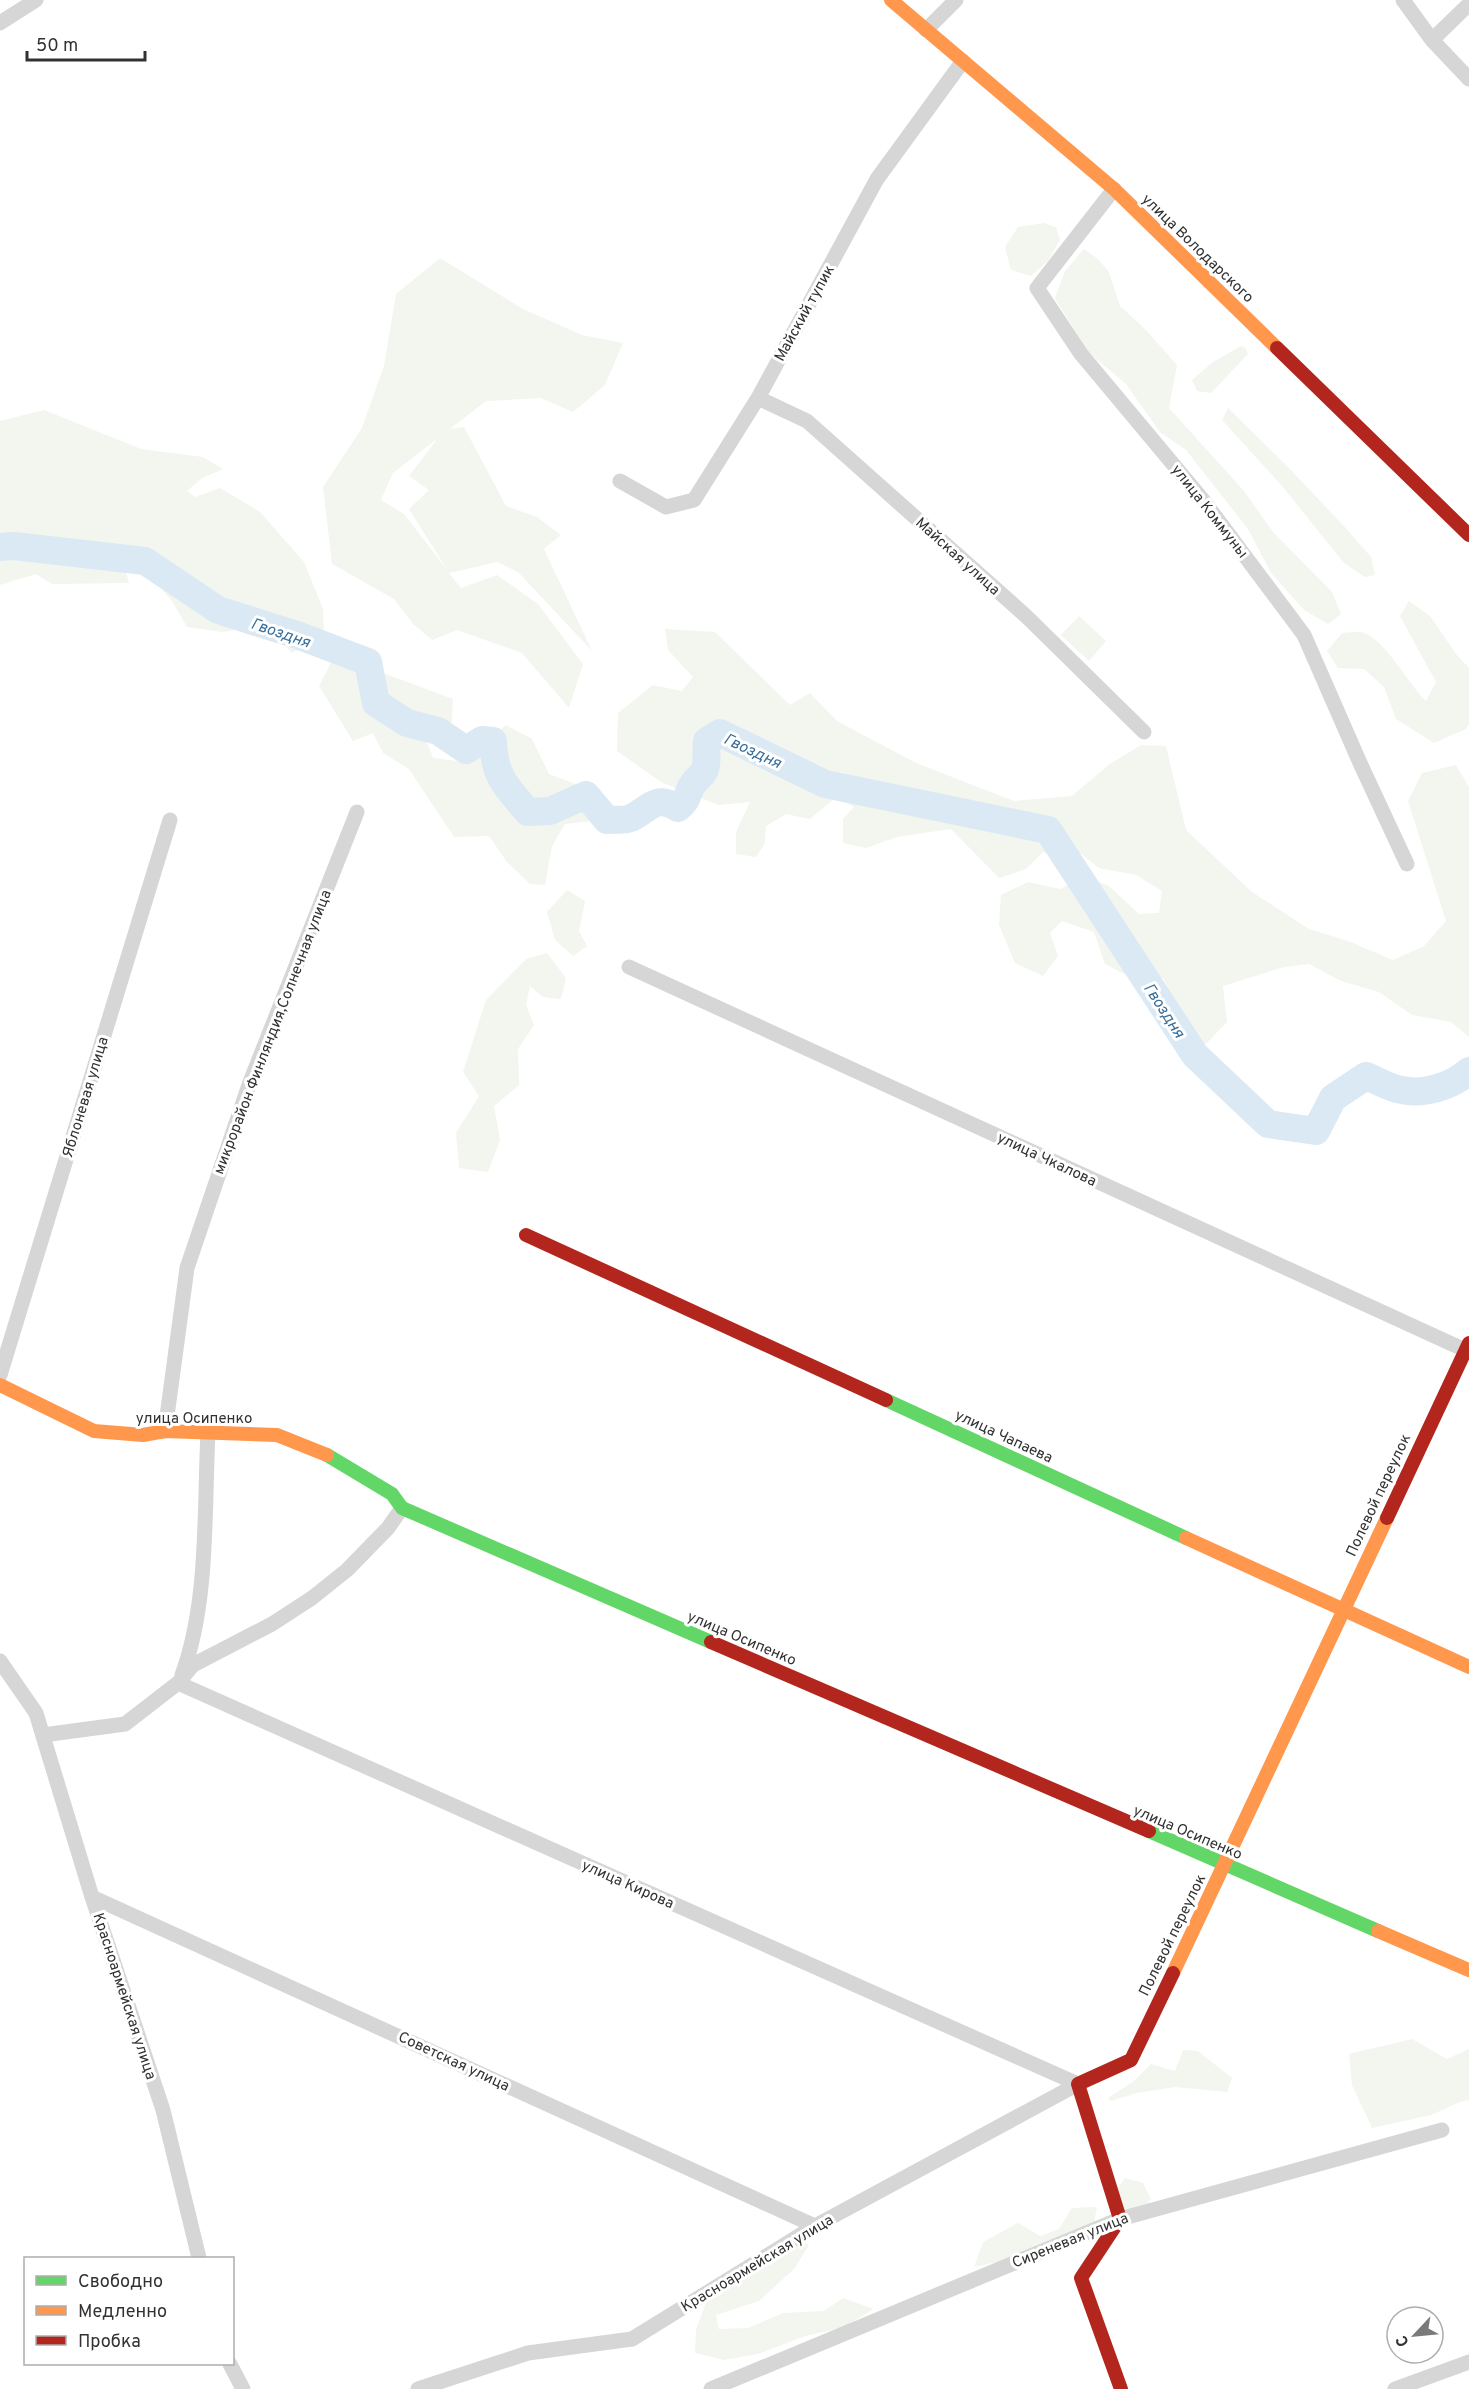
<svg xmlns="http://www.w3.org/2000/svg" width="1469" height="2389" viewBox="0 0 1469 2389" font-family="Overpass,sans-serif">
	<rect width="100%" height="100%" fill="#fff"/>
	<path fill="#f2f6ee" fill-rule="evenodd" d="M1044 223 1056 227 1060 240 1048 261 1031 276 1011 270 1005 247 1018 227Z
		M1084 249 1098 259 1109 272 1120 306 1145 329 1177 365 1169 408 1244 491 1273 532 1332 592 1341 614 1328 624 1304 610 1271 573 1248 529 1186 450 1160 432 1126 384 1087 351 1055 298 1065 271Z
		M440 258 523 309 582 335 623 343 605 385 573 412 541 398 486 401 450 429 464 427 506 506 537 517 561 535 544 549 592 651 518 572 497 562 449 573 461 588 497 575 538 604 583 664 569 708 522 653 457 630 432 640 413 624 394 599 332 564 323 487 362 428 384 366 396 294ZM438 438 409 476 429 490 409 509 448 571 404 514 381 500 393 473Z
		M1241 346 1246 348 1248 354 1211 393 1197 391 1192 380 1213 362Z
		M1228 408 1288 467 1342 524 1371 557 1375 575 1365 577 1344 563 1282 486 1222 420Z
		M44 410 141 449 203 457 223 469 202 478 187 491 195 497 220 488 260 512 304 562 323 609 324 635 292 653 278 638 254 627 222 632 187 627 172 601 144 568 120 553 56 546 0 544V421Z
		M33 556 95 560 125 568 129 583 52 584 36 574 0 585V558Z
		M1409 601 1430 616 1456 654 1469 668V724L1466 729 1434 743 1396 719 1384 687 1364 669 1338 668 1327 651 1342 633C1348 633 1355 631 1361 632 1383 636 1409 685 1426 701L1436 682 1400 616Z
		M1079 616 1106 641 1089 661 1061 635Z
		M665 629 715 632 790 705 810 693 837 721 916 763 1014 801 1072 796 1110 764 1141 745 1166 746 1186 830 1252 892 1309 929 1348 941 1393 960 1424 946 1446 921 1408 801 1422 773 1456 765 1469 787V1037L1451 1022 1412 1015 1379 992 1341 981 1309 964 1284 967 1223 986 1227 1022 1207 1043 1180 1053 1163 1032 1173 999 1163 978H1132L1105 964 1094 932 1062 921 1050 933 1058 956 1043 976 1015 963 999 925 1001 895 1028 882 1060 889 1084 876 1109 886 1139 914 1159 913 1162 891 1136 875 1099 868 1080 853 1043 852 1026 869 999 878 951 829 897 837 866 848 843 843V819L854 807 836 797 810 819 786 814 766 826 765 843 756 857 736 854V832L750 802 718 805 661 782 617 751 618 713 653 685 682 691 693 677 668 650Z
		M335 655 453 699 451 731 426 739 433 758 465 762 506 725 532 739 549 774 597 792 603 805 591 821 565 824 552 846 545 885 530 884 507 862 489 836 454 837 409 769 383 753 373 733 353 741 319 686Z
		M567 890 585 901 579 931 587 946 573 956 555 940 547 912Z
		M547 953 566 978 561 999 543 997 530 986 526 1005 534 1025 518 1049 519 1085 494 1106 500 1140 488 1172 459 1168 456 1133 479 1096 463 1072 486 1000 526 959Z
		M1412 2039 1447 2059 1469 2049V2100L1460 2102 1431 2115 1372 2128 1352 2085 1349 2054Z
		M1183 2050 1198 2051 1232 2078 1227 2092 1175 2087 1137 2093 1111 2101 1108 2098 1134 2081 1151 2064 1175 2071Z
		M1125 2178 1143 2183 1151 2199 1145 2207 1125 2211 1115 2192Z
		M1097 2207 1094 2222 1014 2258 974 2267 983 2242 1018 2223 1040 2236 1059 2229 1072 2208Z
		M800 2238 809 2245 794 2269 759 2301 716 2315 719 2329 748 2328 783 2313 824 2311 843 2298 873 2309 845 2327 805 2336 758 2354 724 2360 695 2353 696 2329 706 2303 759 2262Z"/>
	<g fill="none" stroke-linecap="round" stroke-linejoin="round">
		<path stroke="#dbe9f4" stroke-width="28" d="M0 547 14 546 145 561 218 610 297 635 368 662 376 703 407 723 438 731 466 750 482 740 493 741C494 776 506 787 528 812L550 811 586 795 607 820C614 819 624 821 631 818 650 809 655 794 678 808 690 798 686 794 693 784 698 777 705 774 706 765 707 757 706 749 707 741L720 733 825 784 1048 830 1195 1055 1268 1124 1316 1131 1333 1098 1366 1076C1377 1080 1389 1088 1402 1090 1424 1095 1452 1086 1469 1071"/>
		<path stroke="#d6d6d6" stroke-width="15" d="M1403 0 1432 40 1469 79
			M0 23 36 0
			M926 30 956 0
			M1432 40 1469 4
			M1114 189 1037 288 1081 354 1203 500 1304 635 1360 763 1407 864
			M758 398 807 421 1026 616 1144 732
			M620 481 666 507 694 500 758 398 877 179 963 61
			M629 967 1465 1350
			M0 1375 170 820
			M165 1431 187 1268 250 1082 357 812
			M0 1661 36 1713 92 1897 163 2110 199 2258
			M182 1675C209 1602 204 1510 208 1432
			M178 1683 1078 2084
			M43 1735 125 1724 178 1683 193 1665 272 1624 312 1598 347 1570 388 1528 402 1508
			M92 1897 815 2226
			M230 2364 243 2389
			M418 2389 528 2353 632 2339 815 2226 1078 2084
			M711 2389 1120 2219 1442 2130
			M1395 2389 1469 2362"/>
		<path stroke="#63d668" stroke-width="14" d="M886 1400 1186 1538
			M327 1455 392 1494 402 1508 711 1642
			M1149 1831 1378 1931"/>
		<path stroke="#ff974d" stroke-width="14" d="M891 0 1114 189 1277 348
			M0 1385 94 1431 143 1435 165 1431 277 1435 327 1455
			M1186 1538 1469 1667
			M1378 1931 1469 1970
			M1173 1973 1387 1518"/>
		<path stroke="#b3261e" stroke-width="14" d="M1277 348 1469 535
			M526 1235 886 1400
			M1387 1518 1469 1343
			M711 1642 1149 1831
			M1121 2389 1081 2278 1120 2219 1078 2084 1131 2060 1173 1973"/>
	</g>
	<g text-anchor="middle" stroke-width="6" stroke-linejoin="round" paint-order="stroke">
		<g font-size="15" fill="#323232" stroke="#fff">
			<text transform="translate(1198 248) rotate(44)" y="5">улица Володарского</text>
			<text transform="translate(804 313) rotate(-61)" y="5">Майский тупик</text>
			<text transform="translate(1210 511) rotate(52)" y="5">улица Коммуны</text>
			<text transform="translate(958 556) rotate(42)" y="5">Майская улица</text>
			<text transform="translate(272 1032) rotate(-69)" y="5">микрорайон Финляндия,Солнечная улица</text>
			<text transform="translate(85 1097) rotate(-73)" y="5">Яблоневая улица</text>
			<text transform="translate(1047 1159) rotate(25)" y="5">улица Чкалова</text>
			<text x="194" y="1423">улица Осипенко</text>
			<text transform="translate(1004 1436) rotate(25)" y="5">улица Чапаева</text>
			<text transform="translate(1378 1495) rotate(-65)" y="5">Полевой переулок</text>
			<text transform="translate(742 1638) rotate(23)" y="5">улица Осипенко</text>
			<text transform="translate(1188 1832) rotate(23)" y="5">улица Осипенко</text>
			<text transform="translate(628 1884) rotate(24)" y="5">улица Кирова</text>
			<text transform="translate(1172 1935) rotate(-64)" y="5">Полевой переулок</text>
			<text transform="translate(125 1996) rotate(72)" y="5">Красноармейская улица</text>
			<text transform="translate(454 2061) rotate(25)" y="5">Советская улица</text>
			<text transform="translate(1070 2240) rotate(-22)" y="5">Сиреневая улица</text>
			<text transform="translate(757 2263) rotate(-31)" y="5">Красноармейская улица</text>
		</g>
		<g font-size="16" font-style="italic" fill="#39709b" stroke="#fff">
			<text transform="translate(281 632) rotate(19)" y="6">Гвоздня</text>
			<text transform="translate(753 750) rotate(25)" y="6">Гвоздня</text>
			<text transform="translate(1165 1010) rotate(57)" y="6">Гвоздня</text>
		</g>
	</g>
	<rect x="24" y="2257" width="210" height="108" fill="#ffffff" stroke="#adadad" stroke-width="1.5"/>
	<rect x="36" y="2276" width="30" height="9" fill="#63d668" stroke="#adadad" stroke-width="1.5"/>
	<text x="78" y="2287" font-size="18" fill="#323232">Свободно</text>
	<rect x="36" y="2306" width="30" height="9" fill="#ff974d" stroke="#adadad" stroke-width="1.5"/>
	<text x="78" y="2317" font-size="18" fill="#323232">Медленно</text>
	<rect x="36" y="2336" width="30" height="9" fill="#b3261e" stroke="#adadad" stroke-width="1.5"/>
	<text x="78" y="2347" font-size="18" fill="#323232">Пробка</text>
	<g transform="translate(1415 2335) rotate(244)"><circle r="28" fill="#ffffff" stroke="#adadad" stroke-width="1.5"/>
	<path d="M0-4.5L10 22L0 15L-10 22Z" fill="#7a7a7a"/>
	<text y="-9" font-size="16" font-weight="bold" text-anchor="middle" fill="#323232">С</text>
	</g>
	<path d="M27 51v9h118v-9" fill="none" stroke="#323232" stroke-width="3"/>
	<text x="36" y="51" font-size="18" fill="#323232" stroke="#ffffff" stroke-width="4.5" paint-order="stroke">50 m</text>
</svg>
